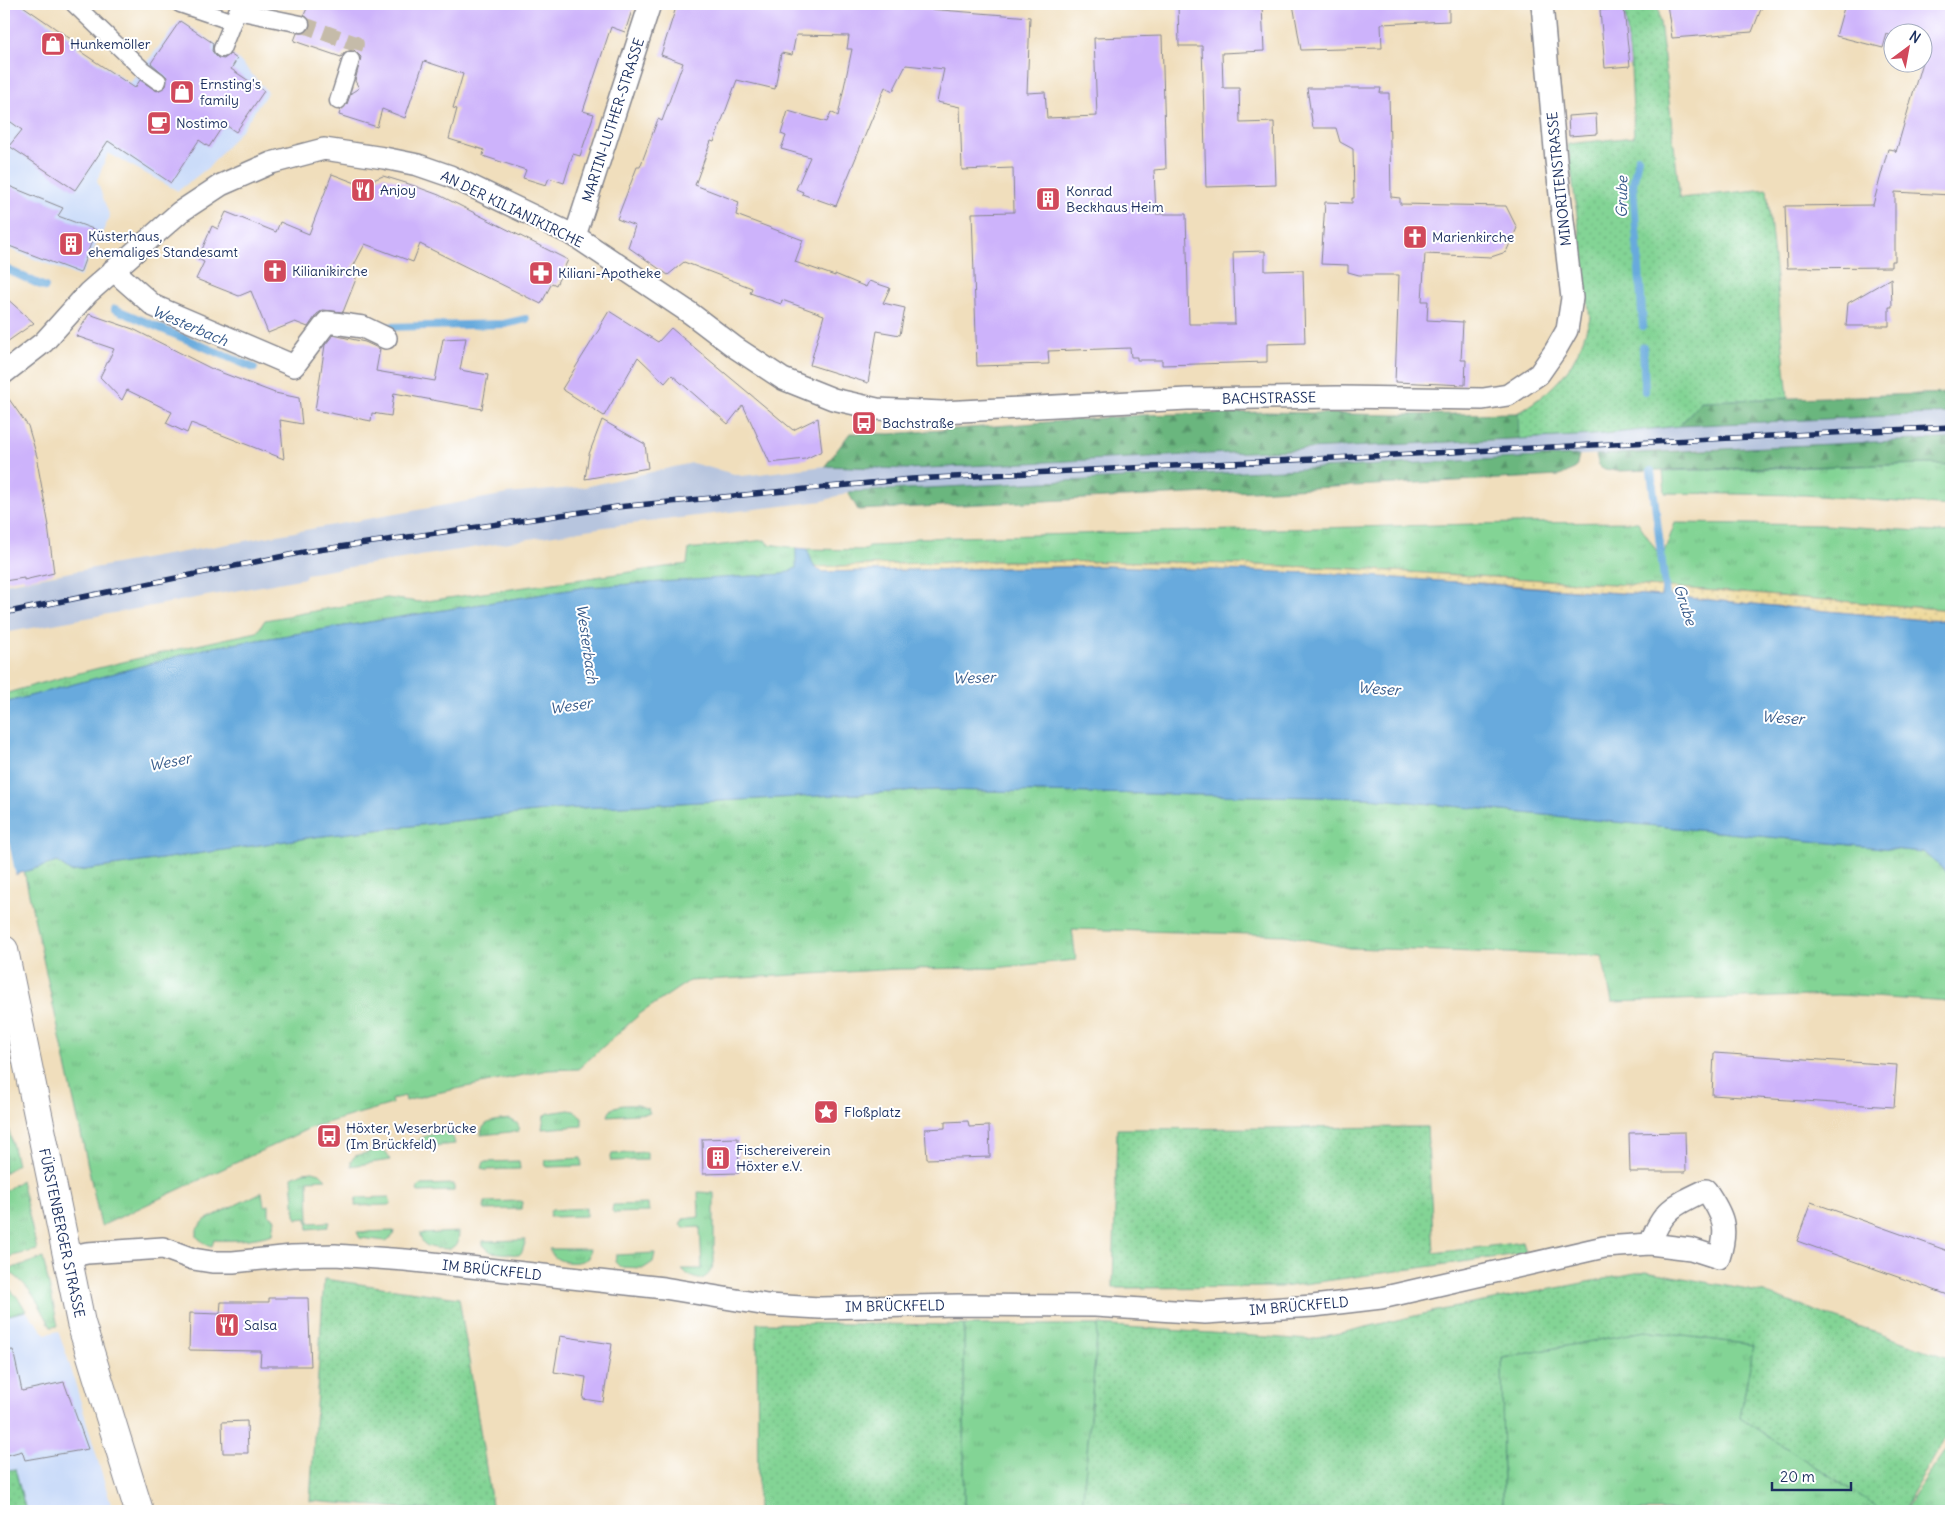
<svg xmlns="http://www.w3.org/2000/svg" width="1955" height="1515" viewBox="0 0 1955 1515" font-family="Delius,sans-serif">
	<defs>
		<pattern id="grass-tufts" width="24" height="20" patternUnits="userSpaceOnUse" patternTransform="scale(1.25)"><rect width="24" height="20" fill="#83d495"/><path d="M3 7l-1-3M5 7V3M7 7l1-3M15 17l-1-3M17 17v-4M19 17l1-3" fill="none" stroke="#71b683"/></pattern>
		<pattern id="forest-firs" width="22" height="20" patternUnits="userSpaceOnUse" patternTransform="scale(1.25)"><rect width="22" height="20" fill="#6ab67e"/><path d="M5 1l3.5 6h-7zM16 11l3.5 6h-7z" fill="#56946a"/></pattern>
		<pattern id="sand-dots" width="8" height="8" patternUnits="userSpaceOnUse" patternTransform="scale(1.25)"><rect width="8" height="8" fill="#eeda9e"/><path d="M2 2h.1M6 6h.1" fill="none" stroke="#ccbb8a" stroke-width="1.8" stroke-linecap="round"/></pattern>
		<pattern id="park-dots" width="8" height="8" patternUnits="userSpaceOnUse" patternTransform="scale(1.25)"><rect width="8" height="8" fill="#83d495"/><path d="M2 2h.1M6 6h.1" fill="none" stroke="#71b683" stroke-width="1.8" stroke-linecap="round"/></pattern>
	</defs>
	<rect width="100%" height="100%" fill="#fff"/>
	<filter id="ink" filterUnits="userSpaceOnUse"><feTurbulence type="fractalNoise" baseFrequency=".02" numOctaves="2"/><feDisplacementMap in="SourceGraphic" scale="10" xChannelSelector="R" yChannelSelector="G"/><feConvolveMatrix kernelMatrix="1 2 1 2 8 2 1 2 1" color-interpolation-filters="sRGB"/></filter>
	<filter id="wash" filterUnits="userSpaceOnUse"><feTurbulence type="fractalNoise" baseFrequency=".0096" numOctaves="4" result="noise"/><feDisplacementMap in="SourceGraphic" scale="20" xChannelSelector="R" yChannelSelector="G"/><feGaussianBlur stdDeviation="1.12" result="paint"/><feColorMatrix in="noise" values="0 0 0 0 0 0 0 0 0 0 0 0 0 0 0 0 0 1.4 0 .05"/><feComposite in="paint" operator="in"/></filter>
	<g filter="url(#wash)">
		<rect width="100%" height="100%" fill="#f0debc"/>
		<path fill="#cbdcf9" d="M4 4H22L80 43 77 48 130 83 180 20 238 59 268 92 243 128 210 166 178 191 108 153 97 181 110 217 80 277 4 247Z
			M26 1311 46 1334 58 1331 69 1362 112 1508 104 1511H26L15 1469 4 1471V1316Z"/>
		<path fill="#b7c5de" d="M1951 393V439L1664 451 848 492 823 501 605 527 306 574 305 578 4 633V584L507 494 584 487 692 463 742 476 825 466 907 469 1519 439 1594 435 1679 426 1701 401Z"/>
		<path fill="url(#grass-tufts)" stroke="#4f827a" d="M1930 464 1951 465V506L1805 495 1665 493 1663 471Z
			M1638 522 1659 555 1662 587 1339 568 1170 562 981 561 814 567 807 549 866 550 868 546 896 545 916 538 1517 523Z
			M1675 523 1825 525 1951 533V610L1666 587 1663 555Z
			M765 540 768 544 796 548 797 568 784 574 587 587 208 648 4 703V694C87 669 172 650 257 632L265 620 387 598 420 602 687 564 689 549Z
			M935 790 1370 798 1923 852 1951 876V1002L1839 995 1612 1002 1602 956 1349 948 1286 935 1072 929 1076 960 994 968 898 969 689 981 641 1013 578 1069 548 1070 427 1095 406 1101 405 1096 391 1099 392 1104 312 1127 101 1226 24 871 57 862 71 872 314 837 561 809Z
			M638 1105 648 1109 650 1113 608 1116C611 1103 627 1105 638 1105Z
			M4 1108 17 1165 4 1173Z
			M569 1110 574 1111 582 1117V1126L542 1129 544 1116 549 1113Z
			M510 1119 518 1124 519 1131 481 1135C482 1119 498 1121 510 1119Z
			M442 1132C451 1132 453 1136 455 1144L414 1148C418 1135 431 1135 442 1132Z
			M381 1149 387 1153 390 1160 351 1166V1161L355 1156Z
			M647 1152V1160L612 1161 610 1160 612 1154Z
			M581 1158 582 1166 547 1167 545 1166 546 1160Z
			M519 1161 520 1169 484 1170 482 1168 484 1162Z
			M313 1171 320 1173 326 1179 308 1180 309 1223 330 1222 328 1227 308 1229 307 1218 297 1219 295 1215 292 1177 303 1172Z
			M21 1180 37 1250 4 1258V1192Z
			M454 1184V1191L419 1192 417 1191 419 1185Z
			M262 1192 264 1206 269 1205V1215L275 1219 273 1234C253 1240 234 1241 214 1240L212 1246 205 1244 197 1237V1229L205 1220Z
			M698 1192 714 1193V1263C708 1283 695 1283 682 1269H702L700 1227 684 1228 680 1225 683 1219 699 1217Z
			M389 1197 391 1204 389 1205 355 1206 356 1198Z
			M520 1201 522 1202 521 1209 485 1210 484 1208 485 1202Z
			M648 1204 649 1212 614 1213 612 1211 613 1205Z
			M586 1208V1216L551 1217 549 1216 551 1210Z
			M394 1231 393 1236 386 1241 360 1238 357 1232Z
			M459 1232 458 1243 450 1249C438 1248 421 1250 420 1234Z
			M526 1240 522 1252 519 1255 491 1252 483 1245V1241Z
			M549 1249H590L588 1258C577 1266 553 1263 549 1249Z
			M655 1253 653 1262 644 1268 620 1267 615 1262 616 1255Z
			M43 1258 58 1326 51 1327C39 1304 29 1283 6 1270Z
			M4 1283 19 1299 26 1311 4 1316Z
			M964 1325H1098L1082 1511H964Z
			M1645 1331 1754 1345 1740 1418 1884 1511H1503L1502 1358Z
			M1951 1442V1511H1903Z"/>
		<path fill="url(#forest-firs)" stroke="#42726e" d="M1951 393V413L1679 426 1701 401Z
			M1543 397 1570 436 907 469 825 466 850 433 890 434 1141 415 1266 412 1395 415 1517 413Z
			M1939 439H1951V465L1930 464 1616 471 1600 468 1596 455Z
			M1579 455 1576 468 1560 476 858 510 848 492Z"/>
		<path fill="url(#sand-dots)" stroke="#84847e" d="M981 561 1170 562 1339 568 1662 587 1661 596 1482 583 1105 566 821 572 814 567Z
			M1666 587 1951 610V621L1923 620 1689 598 1670 596Z"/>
		<path fill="url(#park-dots)" stroke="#4f827a" d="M1624 4H1658L1680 198 1767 189 1788 398 1701 401 1679 426 1594 435 1519 439 1518 413C1560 386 1576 367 1590 318L1568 144 1634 137 1631 67Z
			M1427 1127 1434 1253 1523 1242 1526 1253 1282 1287 1113 1288 1117 1129Z
			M1646 1271 1764 1293 1951 1359V1427L1902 1511H1884L1740 1418 1754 1345 1645 1331 1502 1358 1503 1511H1082L1098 1325 1309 1340 1441 1310Z
			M324 1279 459 1298 493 1511H441L310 1501Z
			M757 1323 964 1325V1511H758Z
			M15 1469 26 1511H4V1471Z"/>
		<path fill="#68aadd" stroke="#426c9e" d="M796 548 807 549 814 567 821 572 1105 566 1338 574 1661 596 1662 587H1666L1670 596 1689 598 1923 620 1951 621V876L1923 852 1370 798 935 790 561 809 314 837 71 872 57 862 4 878V703L208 648 587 587 783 574 796 568Z"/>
		<path fill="#f0debc" d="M4 818 16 877 4 881Z"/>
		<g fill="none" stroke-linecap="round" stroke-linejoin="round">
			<path stroke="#68aadd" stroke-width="8" d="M1638 158 1633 185 1643 326
				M4 268 45 287
				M115 309 254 368
				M387 327 504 324 526 319
				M1643 347 1645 391
				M1651 471 1666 595"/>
		</g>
		<g id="blocks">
			<path fill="#cdb3fb" d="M4 4H20L78 44 75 48 135 88 140 80 157 91 166 86 167 77 151 63 180 21 213 43 212 51 218 58 224 59 230 54 237 59 231 69 264 91 236 132 224 124 209 147 199 140 171 183 108 141 75 190 9 146 22 130 4 117Z
				M309 4H634L625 32 611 27 583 111 594 114 580 156 573 154 564 183 549 178 546 185 523 178 526 170 483 156 484 150 449 139 457 109 453 108 463 74 424 61 405 118 382 109 377 127 339 115 340 111 347 104 351 93 359 88 355 81 361 57 354 50 345 52 341 57 294 41 297 33H305L311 26 310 20 304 15Z
				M677 4H806L830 7V4H845L890 6 1030 17 1027 93 1045 92 1047 118 1097 116 1094 38 1162 36 1166 169 1154 170 1156 214H1186L1189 324H1235L1233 252 1265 251V271L1303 270 1305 343 1267 344V362L1162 365V360H1137V357H1131L1130 348 1048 351 1049 364 977 366 972 213 1014 212 1013 168 962 170 960 107 937 102 944 69 906 65 893 91 885 87 836 206 802 194 803 192 796 189 810 157 781 149 786 136 781 134 788 111 827 122 831 112 838 116 852 49H847L849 36 796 35 792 55 781 53 775 89 737 80 714 142 711 141 695 185 739 202 736 215 803 240 795 262 835 276V274L866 287 869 281 890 288 883 303 905 308 900 335 877 331 868 383 810 365 824 315 782 300 781 304 750 293 752 288 684 262 668 275 628 247 635 226 617 219 637 167H640L658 119 662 121 683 63 661 55Z
				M1178 4H1216L1219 7 1262 5 1264 51 1222 53 1223 88H1239L1240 123 1274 122 1276 185 1206 187 1202 46H1179Z
				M1293 4H1449V21L1381 24 1382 48 1301 50Z
				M1667 4H1763L1752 32 1672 38Z
				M1845 4H1951V195L1895 192V261H1891V267L1787 268 1785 206 1873 205 1888 149 1895 150 1896 152 1922 62 1925 46 1922 45V32H1892V36L1887 34 1883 48 1836 36Z
				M1624 9 1630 66 1605 68 1600 10Z
				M1307 88H1381L1380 93H1389L1391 197 1400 198V204L1506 206 1517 228 1506 252 1491 257 1425 254 1422 301H1428L1427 320 1463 322 1461 360H1466L1465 385 1395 382 1399 275H1359L1348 272V265L1321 264 1325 202 1352 203V198H1354L1353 149 1340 142 1336 128H1313Z
				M1596 114 1597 134 1569 136 1568 116Z
				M332 174 361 185 383 176 409 184 439 195 568 260 556 285 552 283 541 304 420 244 413 262 365 244 353 267 356 279 343 312 323 310 317 314 308 327 295 322 268 333 251 291 239 296 196 279 204 262 198 259 212 226 218 229 226 212 276 232 280 222 309 234Z
				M4 184 63 208 58 216 96 230 80 273 4 244Z
				M1891 278 1892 307H1889V326H1846L1848 303Z
				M4 296 34 323 4 344Z
				M609 311 658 342 671 328 793 430 818 418 822 451 805 459 770 463 743 405 728 424 672 375 665 383 638 357 604 416 562 389 600 328V326Z
				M89 314 133 329 212 369 275 393 299 398 302 424 280 420 284 459 191 423 187 433 166 423 172 412 127 390 122 400 100 377 114 349 76 336Z
				M333 335 365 342 380 349 376 371 435 381 443 339 466 338 460 370 488 375 482 409 394 393 391 416 372 413 371 421 315 410 325 345Z
				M4 392 28 426 38 460 37 461 49 526H48L54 573 24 580V578L4 581Z
				M602 420 645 444 648 468 585 479 589 454Z
				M1714 1053 1897 1065 1894 1107 1712 1095Z
				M968 1121 969 1127 989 1126 990 1157 927 1159 925 1129 945 1128V1122Z
				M1685 1132 1686 1172H1630L1629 1133Z
				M738 1138 739 1173 703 1174 702 1139Z
				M1811 1202 1951 1252V1296L1797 1241Z
				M269 1298H308L311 1366H260L261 1351 189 1350 190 1313 220 1314 221 1302H269Z
				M560 1336 612 1344 603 1402 583 1399 586 1377 554 1372Z
				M13 1350 22 1391 64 1382 88 1449 25 1460 22 1451 4 1456V1351Z
				M247 1421 248 1453H223L222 1422Z"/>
		</g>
	</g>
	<g filter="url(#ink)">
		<use href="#blocks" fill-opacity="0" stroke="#86868d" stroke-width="1"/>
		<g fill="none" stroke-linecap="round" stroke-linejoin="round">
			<path stroke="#c5bba9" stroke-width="16" stroke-dasharray="16 8" stroke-linecap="butt" d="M301 24 356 44 351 60"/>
			<defs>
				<path id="pedestrian" d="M74 4 143 70 158 81
					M180 4 233 22
					M222 49 237 11 301 24
					M338 101 351 60"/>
				<path id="minor" d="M575 236 650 4
					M113 270 154 306 294 366 327 322 363 327 386 338
					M4 373 44 342 88 293 180 212 221 185 271 163 324 149 384 158 418 165 450 176 575 236 690 313 736 348 783 379 833 399 877 409 942 412 1187 399 1338 397 1483 399 1508 395 1539 374 1555 351 1567 330 1572 298 1556 160 1542 4
					M68 1257 87 1253 163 1248 193 1259 212 1262H233L292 1256 335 1255 405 1260 664 1288 767 1305 820 1308 958 1305 1095 1306 1205 1313 1313 1306 1381 1298 1604 1247 1650 1244 1691 1249 1719 1258C1729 1227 1723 1215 1706 1190 1674 1205 1662 1210 1650 1244"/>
				<path id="secondary" d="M4 950 81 1323 139 1511"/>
			</defs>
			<use href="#pedestrian" stroke="#86868d" stroke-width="19"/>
			<use href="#minor" stroke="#86868d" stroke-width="24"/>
			<use href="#secondary" stroke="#86868d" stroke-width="30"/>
			<use href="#pedestrian" stroke="#fff" stroke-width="16"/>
			<use href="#minor" stroke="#fff" stroke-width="21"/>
			<use href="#secondary" stroke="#fff" stroke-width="28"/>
			<defs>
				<path id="rail" d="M4 613 304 552 617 507 912 479 1951 427"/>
			</defs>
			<use href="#rail" stroke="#1b2f5e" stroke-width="5.5"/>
			<use href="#rail" stroke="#fff" stroke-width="4" stroke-dasharray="11" stroke-linecap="butt"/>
		</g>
	</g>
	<defs>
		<symbol id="shop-square" viewBox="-11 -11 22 22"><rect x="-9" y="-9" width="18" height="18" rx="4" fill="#d1495b" stroke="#fff"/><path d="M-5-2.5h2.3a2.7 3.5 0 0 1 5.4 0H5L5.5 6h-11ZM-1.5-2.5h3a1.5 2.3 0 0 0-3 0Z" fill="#fff"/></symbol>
		<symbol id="cafe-square" viewBox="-11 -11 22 22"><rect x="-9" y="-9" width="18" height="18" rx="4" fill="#d1495b" stroke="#fff"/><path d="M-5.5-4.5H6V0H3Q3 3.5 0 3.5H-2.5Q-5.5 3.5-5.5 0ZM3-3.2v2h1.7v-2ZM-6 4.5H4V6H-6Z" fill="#fff"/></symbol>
		<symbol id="restaurant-square" viewBox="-11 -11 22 22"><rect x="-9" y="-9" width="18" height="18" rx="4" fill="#d1495b" stroke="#fff"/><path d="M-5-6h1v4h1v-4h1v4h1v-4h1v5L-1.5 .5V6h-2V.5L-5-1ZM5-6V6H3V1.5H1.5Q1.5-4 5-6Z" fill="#fff"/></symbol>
		<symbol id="building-square" viewBox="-11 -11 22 22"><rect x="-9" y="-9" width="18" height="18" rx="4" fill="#d1495b" stroke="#fff"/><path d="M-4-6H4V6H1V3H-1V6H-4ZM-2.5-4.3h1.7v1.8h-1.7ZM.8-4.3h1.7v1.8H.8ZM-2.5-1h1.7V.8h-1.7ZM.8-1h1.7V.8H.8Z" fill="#fff"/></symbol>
		<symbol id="church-square" viewBox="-11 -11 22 22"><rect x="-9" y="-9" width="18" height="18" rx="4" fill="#d1495b" stroke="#fff"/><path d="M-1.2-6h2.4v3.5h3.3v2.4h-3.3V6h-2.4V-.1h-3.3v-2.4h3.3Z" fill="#fff"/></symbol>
		<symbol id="pharmacy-square" viewBox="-11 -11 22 22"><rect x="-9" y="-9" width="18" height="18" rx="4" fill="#d1495b" stroke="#fff"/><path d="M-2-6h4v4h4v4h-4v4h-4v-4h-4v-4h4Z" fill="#fff"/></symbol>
		<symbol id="bus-square" viewBox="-11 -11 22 22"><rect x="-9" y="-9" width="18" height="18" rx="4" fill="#d1495b" stroke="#fff"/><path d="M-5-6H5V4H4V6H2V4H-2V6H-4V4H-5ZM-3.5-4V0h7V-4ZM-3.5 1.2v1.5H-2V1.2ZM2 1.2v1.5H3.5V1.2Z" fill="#fff"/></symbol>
		<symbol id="sight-square" viewBox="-11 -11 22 22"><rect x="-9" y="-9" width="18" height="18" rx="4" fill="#d1495b" stroke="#fff"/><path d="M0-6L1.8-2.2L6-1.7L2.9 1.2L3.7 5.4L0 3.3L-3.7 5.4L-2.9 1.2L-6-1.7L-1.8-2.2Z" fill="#fff"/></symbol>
	</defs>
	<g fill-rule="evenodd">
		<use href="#shop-square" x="39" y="30" width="28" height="28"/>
		<use href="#shop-square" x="168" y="78" width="28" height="28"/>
		<use href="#cafe-square" x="145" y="109" width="28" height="28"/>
		<use href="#restaurant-square" x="349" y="176" width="28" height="28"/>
		<use href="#building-square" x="1034" y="185" width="28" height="28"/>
		<use href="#church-square" x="1401" y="223" width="28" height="28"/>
		<use href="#building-square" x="57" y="230" width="28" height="28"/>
		<use href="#church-square" x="261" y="257" width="28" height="28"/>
		<use href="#pharmacy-square" x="527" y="259" width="28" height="28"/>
		<use href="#bus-square" x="850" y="409" width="28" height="28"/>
		<use href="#sight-square" x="812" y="1098" width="28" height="28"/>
		<use href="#bus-square" x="315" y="1122" width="28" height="28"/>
		<use href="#building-square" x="704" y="1144" width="28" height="28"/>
		<use href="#restaurant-square" x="213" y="1311" width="28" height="28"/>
	</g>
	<g text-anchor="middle" stroke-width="4" stroke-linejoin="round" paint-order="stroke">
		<g font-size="14" fill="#1b2f5e" stroke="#fff" text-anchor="start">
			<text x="70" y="49">Hunkemöller</text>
			<text x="200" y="89">Ernsting's<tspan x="200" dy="16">family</tspan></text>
			<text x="176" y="128">Nostimo</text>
			<text x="380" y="195">Anjoy</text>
			<text x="1066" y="196">Konrad<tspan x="1066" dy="16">Beckhaus Heim</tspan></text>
			<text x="88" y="241">Küsterhaus,<tspan x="88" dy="16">ehemaliges Standesamt</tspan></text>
			<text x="1432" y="242">Marienkirche</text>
			<text x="292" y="276">Kilianikirche</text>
			<text x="558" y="278">Kiliani-Apotheke</text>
			<text x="882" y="428">Bachstraße</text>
			<text x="844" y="1117">Floßplatz</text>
			<text x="346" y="1133">Höxter, Weserbrücke<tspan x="346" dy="16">(Im Brückfeld)</tspan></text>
			<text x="736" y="1155">Fischereiverein<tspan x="736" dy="16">Höxter e.V.</tspan></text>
			<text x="244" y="1330">Salsa</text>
		</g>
		<g font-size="14" fill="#1b2f5e" stroke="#fff">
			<text transform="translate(613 120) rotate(-72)" y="5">MARTIN-LUTHER-STRASSE</text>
			<text transform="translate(1559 179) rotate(-96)" y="5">MINORITENSTRASSE</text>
			<text transform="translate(512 209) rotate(26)" y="5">AN DER KILIANIKIRCHE</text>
			<text transform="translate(1269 398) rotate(-1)" y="5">BACHSTRASSE</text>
			<text transform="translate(62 1233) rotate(78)" y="5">FÜRSTENBERGER STRASSE</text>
			<text transform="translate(492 1270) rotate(6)" y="5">IM BRÜCKFELD</text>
			<text transform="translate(895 1306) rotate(-1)" y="5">IM BRÜCKFELD</text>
			<text transform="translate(1299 1306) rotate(-5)" y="5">IM BRÜCKFELD</text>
		</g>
		<g font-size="15" font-style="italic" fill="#365a8a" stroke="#fff">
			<text transform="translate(1622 197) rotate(-89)" y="5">Grube</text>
			<text transform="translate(190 326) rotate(23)" y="5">Westerbach</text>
			<text transform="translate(1685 605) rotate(72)" y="5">Grube</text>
			<text transform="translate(587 644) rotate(82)" y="5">Westerbach</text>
			<text transform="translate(974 678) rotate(-2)" y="5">Weser</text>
			<text transform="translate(1379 689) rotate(4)" y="5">Weser</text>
			<text transform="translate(571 706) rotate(-8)" y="5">Weser</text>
			<text transform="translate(1783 718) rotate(4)" y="5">Weser</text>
			<text transform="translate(170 762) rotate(-11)" y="5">Weser</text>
		</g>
	</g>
	<rect width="1955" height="1515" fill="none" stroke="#fff" stroke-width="20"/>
	<g transform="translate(1908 48) rotate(32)"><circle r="24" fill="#ffffff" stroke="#a4acbf"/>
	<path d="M0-4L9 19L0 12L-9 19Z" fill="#d1495b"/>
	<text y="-8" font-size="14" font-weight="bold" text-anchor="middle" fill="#1b2f5e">N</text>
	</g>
	<path d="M1772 1482v8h79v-8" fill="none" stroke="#1b2f5e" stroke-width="2.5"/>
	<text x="1780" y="1482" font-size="15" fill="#1b2f5e" stroke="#ffffff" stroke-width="4" paint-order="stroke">20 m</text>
</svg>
